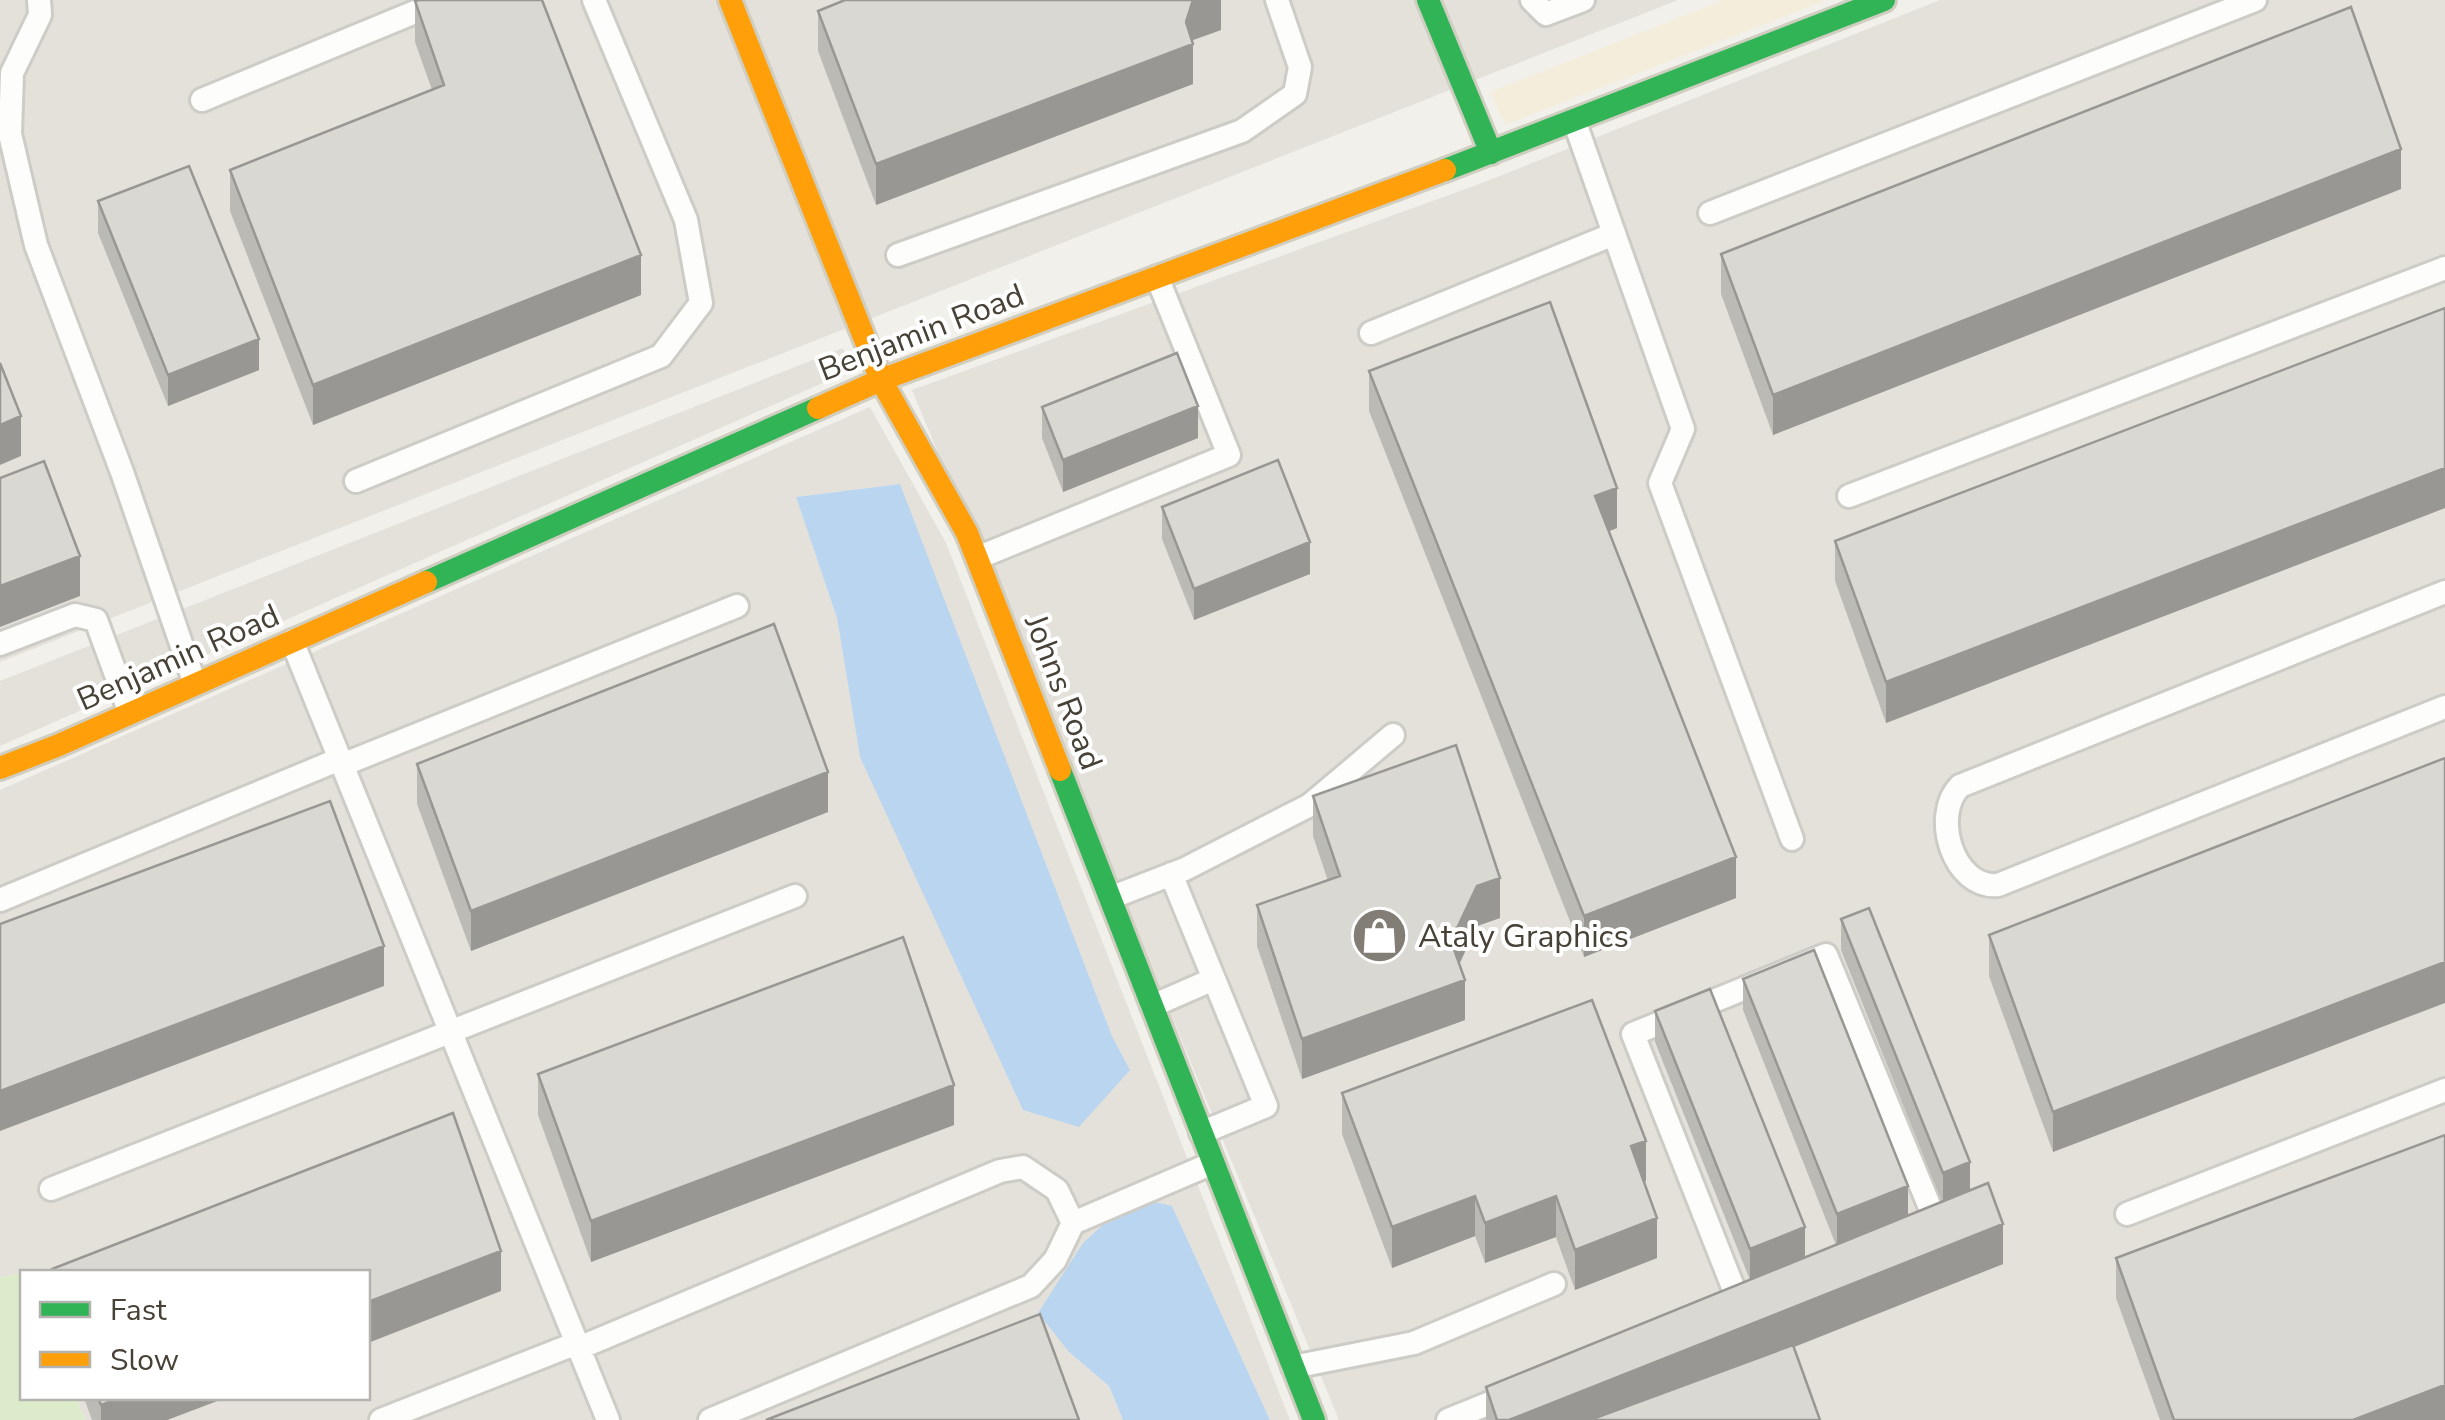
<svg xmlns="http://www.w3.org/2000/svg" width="2445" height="1420" viewBox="0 0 2445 1420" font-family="'Nunito Sans',sans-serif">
	<rect width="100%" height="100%" fill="#f1f0ea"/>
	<path fill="#f4eddc" d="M1724 0H1827L1505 125 1490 92Z"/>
	<path fill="#e4e1db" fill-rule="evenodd" d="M0 0H1678L0 662Z
		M1940 0H2445V1420H1339L912 390 1482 183Z
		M843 348 852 370 0 746V681Z
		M870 407 946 543 1290 1420H1270L1172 1206 1069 1352 1109 1386 1123 1420H85L76 1398H368V1272H23L0 1278V790ZM899 484 1112 1036 1130 1070 860 757 837 618 796 497Z"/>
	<path fill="#dcecca" d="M23 1272 22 1398H76L85 1420H0V1278Z"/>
	<path fill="#bad5ef" d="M900 484 1112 1036 1130 1070 1079 1127 1023 1110 860 757 837 618 796 497Z
		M1133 1197 1172 1206 1270 1420H1123L1109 1386 1069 1352 1038 1313 1083 1243Z"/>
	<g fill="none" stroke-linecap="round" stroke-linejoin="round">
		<defs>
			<path id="lane" d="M39 0 40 15 12 73 10 134 36 245 122 472 195 684
				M1532 0 1546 14 1583 0
				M202 100 444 0
				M1574 120 1683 429 1660 483 1792 839
				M1710 213 2255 0
				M898 255 1242 131 1295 94 1300 67 1277 0
				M1371 333 1614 234
				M356 481 661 356 701 303 686 220 594 0
				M1849 496 2445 268
				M977 558 1229 455 1157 277
				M2445 592 1960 786C1931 815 1953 889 1998 885L2445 707
				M292 641 608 1420
				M0 644 75 615 96 620 130 713
				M342 765 737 606
				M1171 874 1266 1106 1201 1133
				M1110 898 1185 869 1310 805 1393 735
				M0 900 340 759
				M1152 1006 1214 979
				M51 1189 795 896
				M2127 1214 2445 1090
				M1073 1223 1213 1163
				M1740 1305 1633 1034 1826 955 1938 1227 1931 1230
				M579 1348 1000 1171 1023 1167 1057 1190 1073 1223 1055 1260 1031 1286 710 1420
				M1293 1367 1414 1343 1554 1284
				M381 1420 577 1343
				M1448 1420 1515 1393"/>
			<path id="fast" d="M1428 0 1491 153
				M1445 170 1884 0
				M426 582 818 408
				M1060 770 1314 1420"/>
			<path id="slow" d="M730 0 881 380 967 533 1060 770
				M818 408 881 380 1445 170
				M0 768 59 745 426 582"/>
		</defs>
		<use href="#lane" stroke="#cdccc6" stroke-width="28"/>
		<use href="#fast" stroke="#d0cdc1" stroke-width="28"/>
		<use href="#slow" stroke="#d0cdc1" stroke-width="28"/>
		<use href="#lane" stroke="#fdfdfc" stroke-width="22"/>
		<use href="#fast" stroke="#30b455" stroke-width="22"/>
		<use href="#slow" stroke="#ff9f0a" stroke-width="22"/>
	</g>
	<path fill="#bbbab5" d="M1221 0V30L1193 40V84L876 205 818 51V11Z
		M415 1 641 295 313 425 230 211V170L432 90 415 42Z
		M2401 189 1773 435 1721 294V254Z
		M98 201 259 370 168 406 98 233Z
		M2445 308V508L1886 723 1835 581V541Z
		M1369 371 1617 528 1609 531 1736 898 1584 957 1369 411Z
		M1042 407 1198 438 1063 492 1042 438Z
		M1162 507 1310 574 1194 620 1162 539Z
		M2445 758 2053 1152 1989 976V935Z
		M417 764 828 812 471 951 417 804Z
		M1313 796 1500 918 1477 926 1459 964 1465 1020 1302 1079 1257 946V905L1328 881 1313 836Z
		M1841 919 1970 1190 2003 1264 1794 1347 1820 1420H1486V1387L1750 1280 1655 1042V1011L1805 1258 1836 1245 1743 1010V979L1908 1216 1942 1202 1841 950Z
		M538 1074 954 1125 591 1262 538 1115Z
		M1342 1093 1646 1181 1644 1182 1657 1258 1575 1290 1556 1237 1485 1263 1475 1236 1392 1268 1342 1134Z
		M2116 1258 2445 1420H2160L2116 1298Z
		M84 1398H225L167 1420H92Z"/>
	<path fill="#999793" d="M1193 0H1221V30L1193 40 1191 45 1193 44V84L876 205V164L1186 22Z
		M2401 149V189L1773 435V395Z
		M641 255V295L313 425V385Z
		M259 339V370L168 406V375Z
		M1198 406V438L1063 492V460Z
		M21 416V456L0 465V425Z
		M2445 468V508L1886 723V682Z
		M1617 488V528L1595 537V496Z
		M1310 542V574L1194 620V589Z
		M80 556V596L0 627V586Z
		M828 772V812L471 951V911Z
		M1736 857V898L1584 957V916Z
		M1500 878V918L1477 926 1451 982V941L1477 886Z
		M384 946V986L0 1131V1091Z
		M2445 962V1003L2053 1152V1112Z
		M1465 980V1020L1302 1079V1039Z
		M954 1085V1125L591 1262V1221Z
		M1646 1141V1181L1631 1186V1146Z
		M1970 1162V1193L1943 1204V1173Z
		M1908 1186V1217L1837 1246V1214Z
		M1475 1196V1236L1392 1268V1227Z
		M1556 1196V1237L1485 1263V1223Z
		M1657 1218V1258L1575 1290V1250Z
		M2003 1224V1264L1610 1420H1509Z
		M1805 1227V1259L1750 1281V1249Z
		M501 1251V1291L368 1343V1302Z
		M2445 1385V1420H2353Z
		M120 1398H225L167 1420H101V1405Z"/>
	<path fill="#dad8d2" stroke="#999793" stroke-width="2.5" d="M419 0H542L641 255 313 385 230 170 444 85 415 1Z
		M845 0H1193L1186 22 1193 44 876 164 818 11Z
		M2351 7 2401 149 1773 395 1721 254Z
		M189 166 259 339 168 375 98 201Z
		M1550 302 1617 488 1595 496 1736 857 1584 916 1369 371Z
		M2445 308V468L1886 682 1835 541Z
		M1177 353 1198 406 1063 460 1042 407Z
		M0 363 21 416 0 425Z
		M1278 460 1310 542 1194 589 1162 507Z
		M44 461 80 556 0 586V478Z
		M774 624 828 772 471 911 417 764Z
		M1456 745 1500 878 1477 886 1451 941 1465 980 1302 1039 1257 905 1340 876 1313 796Z
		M2445 758V962L2053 1112 1989 935Z
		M330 801 384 946 0 1091V924Z
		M1869 908 1970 1162 1943 1173 1841 919Z
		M903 937 954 1085 591 1221 538 1074Z
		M1814 950 1908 1186 1837 1214 1743 979Z
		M1710 989 1805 1227 1750 1249 1655 1011Z
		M1592 1000 1646 1141 1631 1146 1657 1218 1575 1250 1556 1196 1485 1223 1475 1196 1392 1227 1342 1093Z
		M453 1113 501 1251 368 1302V1272H53L52 1269Z
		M2445 1135V1385L2353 1420H2174L2116 1258Z
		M1988 1183 2003 1224 1509 1420H1497L1486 1387Z
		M1040 1314 1079 1420H766Z
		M1793 1345 1820 1420H1590Z
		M98 1398H120L101 1405Z"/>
	<defs>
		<symbol id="shop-disc" viewBox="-11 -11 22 22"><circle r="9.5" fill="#827e75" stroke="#fff"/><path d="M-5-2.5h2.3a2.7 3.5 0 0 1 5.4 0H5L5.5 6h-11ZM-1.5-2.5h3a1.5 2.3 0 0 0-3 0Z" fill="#fff"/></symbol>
	</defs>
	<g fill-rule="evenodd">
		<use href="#shop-disc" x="1348" y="904" width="63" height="63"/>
	</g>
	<g text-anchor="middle" stroke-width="8" stroke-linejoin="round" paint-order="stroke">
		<g font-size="32" fill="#474136" stroke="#fff">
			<text transform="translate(921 332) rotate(-21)" y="11">Benjamin Road</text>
			<text transform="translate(178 657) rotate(-24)" y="11">Benjamin Road</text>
			<text transform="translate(1064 692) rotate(69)" y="11">Johns Road</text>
		</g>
		<g font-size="32" fill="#474136" stroke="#fff" text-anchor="start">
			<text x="1418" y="947">Ataly Graphics</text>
		</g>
	</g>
	<rect x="20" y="1270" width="350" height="130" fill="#ffffff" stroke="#b5b3af" stroke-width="2.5"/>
	<rect x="40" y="1302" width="50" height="15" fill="#30b455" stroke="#b5b3af" stroke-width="2.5"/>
	<text x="110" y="1320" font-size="30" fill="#474136">Fast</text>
	<rect x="40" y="1352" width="50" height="15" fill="#ff9f0a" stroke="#b5b3af" stroke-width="2.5"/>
	<text x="110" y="1370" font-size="30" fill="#474136">Slow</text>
</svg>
